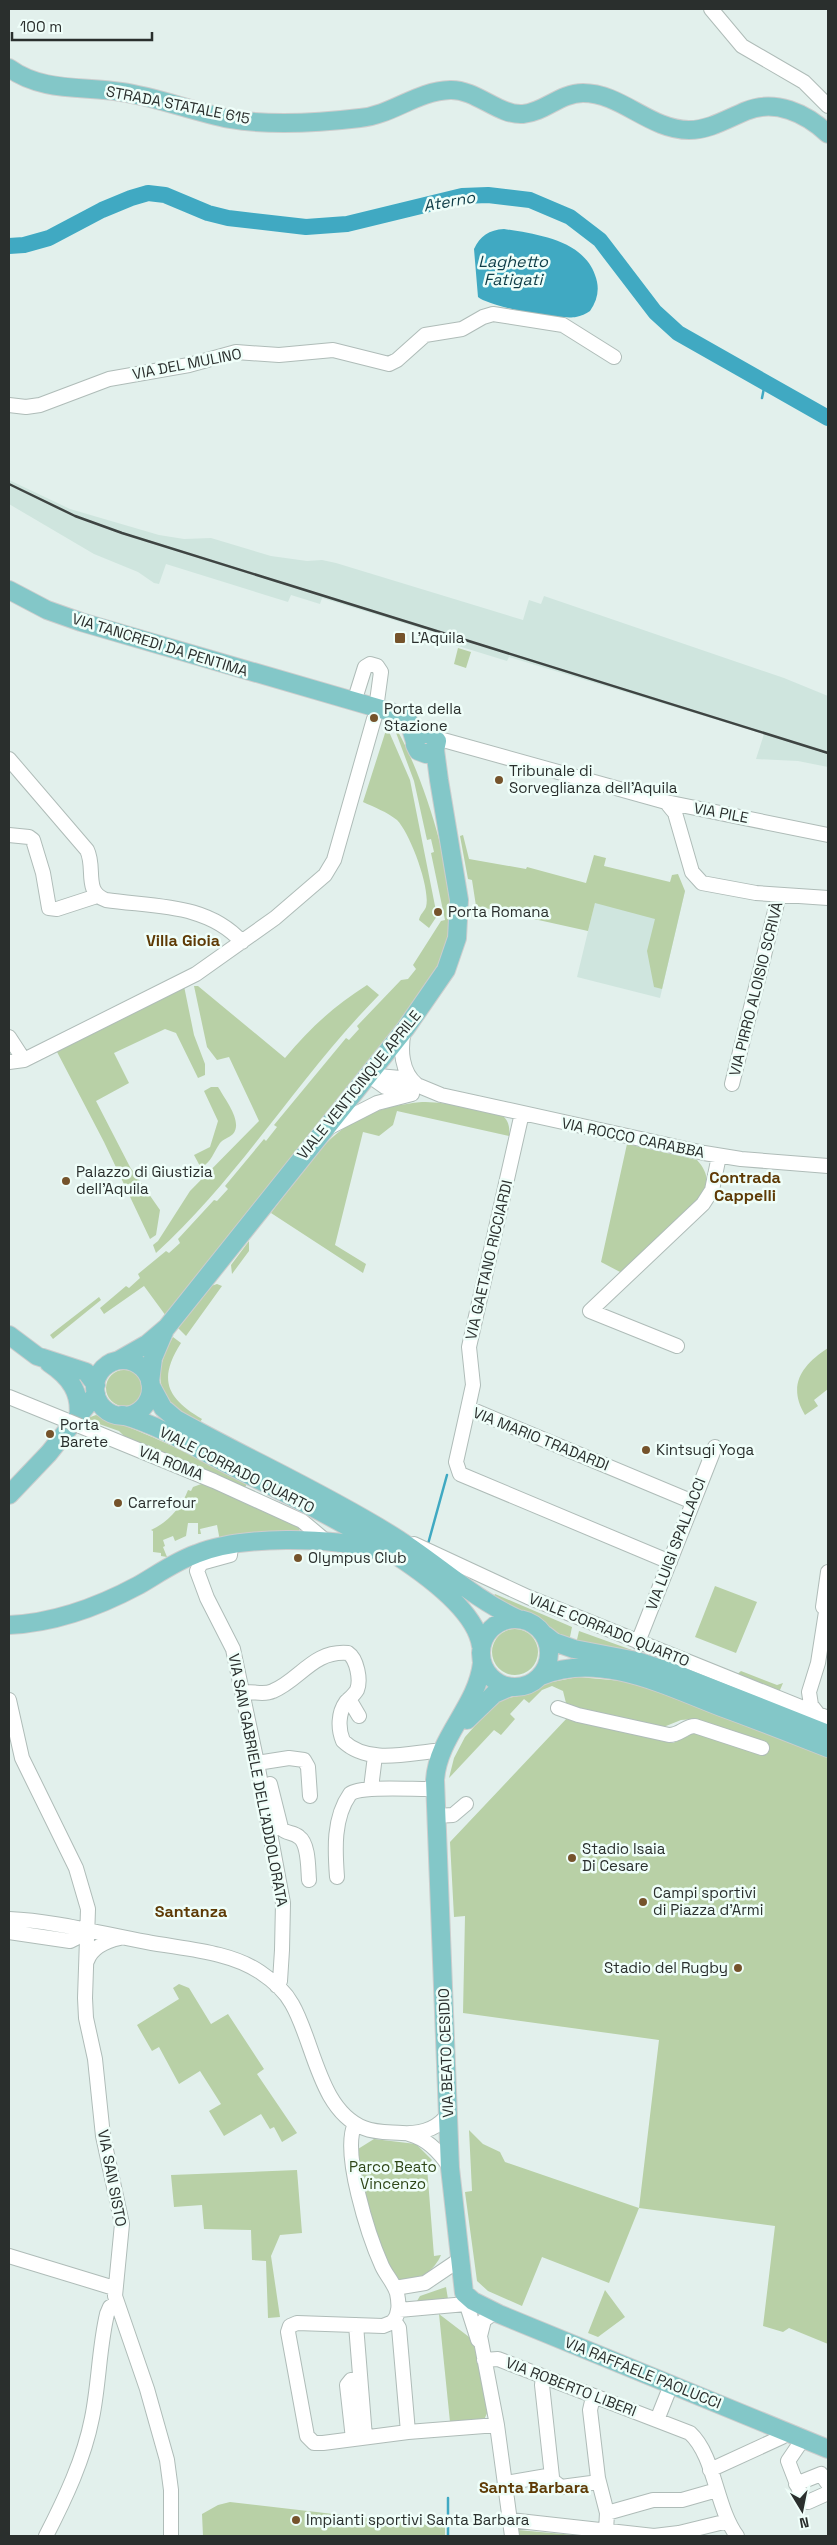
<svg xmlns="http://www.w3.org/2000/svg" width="837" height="2545" viewBox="0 0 837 2545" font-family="'Space Grotesk',sans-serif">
	<rect width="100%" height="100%" fill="#e2f0ec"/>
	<path fill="#cfe5de" d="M9 480 70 509 159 535 184 539 211 538 271 556 307 561 322 560 336 563 523 620 529 600 541 604 544 596 784 678 828 696V767L798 761 756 759 764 734 509 657 507 661 455 645 456 639 322 598 320 604 291 595 288 602 166 564 159 584 154 583 138 572 94 554 9 504Z
		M603 869 685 891 660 998 577 977Z"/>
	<path fill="#b8d0a6" d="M458 648 471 652 466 668 454 664Z
		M387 727 410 780 437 916 429 928 419 920C420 914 424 912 426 907 431 889 410 833 397 820 387 812 374 807 363 802Z
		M395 730H397C423 775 457 879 450 931 446 961 427 984 410 1009L166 1316 144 1286 104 1314 100 1308 126 1286 129 1288 140 1278 138 1274 166 1251 169 1253 180 1243 178 1239 214 1200 217 1201 228 1189 225 1186 264 1139 266 1141 277 1127 274 1125 346 1038 349 1040 359 1029 357 1026 401 980 408 979 416 969 413 965 441 921 445 920 431 853 434 852 431 839 427 840 414 781Z
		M463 835 469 859 526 869 527 867 586 883 594 855 606 858 604 866 670 882 672 875 678 874 685 891 662 989 654 987 647 951 655 919 595 903 588 931 476 906 472 880 468 879 460 836Z
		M367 985 379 995C299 1076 240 1177 156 1253L153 1245 158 1241 190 1191 259 1121 229 1057 217 1060 207 1047 194 986H198L285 1058C310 1028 334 1006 367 985Z
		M184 986 194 1035 205 1064V1075L198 1078 176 1033 165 1029 114 1053 129 1083 96 1101 130 1167 160 1210 156 1235 150 1239 104 1142 56 1050Z
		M211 1087H218L220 1090C226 1101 243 1122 233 1134 229 1138 223 1139 220 1143 213 1153 212 1161 201 1168L194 1155 210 1147 218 1121 204 1091Z
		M422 1102C439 1102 492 1107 504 1117 509 1122 510 1129 509 1136L397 1111 393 1125 379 1136 363 1132 335 1245 366 1264 363 1273 271 1213C319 1151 337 1110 422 1102Z
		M627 1144 697 1160C709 1173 710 1186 700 1200L622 1273 601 1262Z
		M249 1241V1251L232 1274 231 1265Z
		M217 1284 222 1286 186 1336 178 1328 211 1286Z
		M99 1297 101 1300 53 1339 50 1335Z
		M173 1337 181 1343C158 1379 166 1398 202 1419L199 1424C158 1401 150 1378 173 1337Z
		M828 1348V1389L814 1400 818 1406 805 1415C787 1385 802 1365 828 1348Z
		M106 1388a18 18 0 1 1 36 0a18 18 0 1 1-36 0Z
		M96 1415C148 1433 197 1457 246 1483V1486L244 1488 127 1439 119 1431 85 1419Z
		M204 1483 300 1522 299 1533 220 1541 217 1525 200 1529 201 1534H198V1523H188L186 1536 175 1541 173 1536 163 1540 165 1546 163 1547 167 1557 161 1556V1553L153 1552V1531L151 1530C167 1523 182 1507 188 1490L191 1491 193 1487Z
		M715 1586 757 1602 736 1653 695 1637Z
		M495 1594 572 1627 569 1642 556 1635 538 1617 492 1599Z
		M492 1652a23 23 0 1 1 46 0a23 23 0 1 1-46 0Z
		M579 1631 643 1654 576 1644Z
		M741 1671 777 1685 783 1683 780 1690 775 1692 735 1676Z
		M578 1677 622 1681 670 1695 828 1757V2344L789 2328 783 2332 763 2326 775 2226 639 2208 609 2283 542 2257 522 2306 488 2291 477 2281 465 2192 472 2191 469 2130 483 2144 500 2152 505 2162 639 2208 659 2040 463 2013 465 1916 454 1917 450 1842 568 1717 673 1743 688 1736 693 1719 681 1720 661 1728 571 1708 566 1703 563 1691 552 1686 542 1690 529 1703 524 1699 510 1714 515 1719 501 1735 494 1730 449 1778 454 1758 465 1737 498 1700 529 1694 547 1683Z
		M179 1984 189 1988 211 2024 228 2014 264 2069 257 2074 297 2133 282 2142 274 2127 270 2129 261 2114 224 2136 209 2111 221 2104 200 2071 179 2084 159 2047 152 2051 137 2025 179 1999 173 1988Z
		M374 2139 416 2144 432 2160 427 2167 434 2256 441 2255C434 2272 414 2285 396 2279L375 2240 357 2158 358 2149Z
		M297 2170 302 2233 280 2235 271 2256 280 2317 268 2318 266 2261 252 2260 251 2230 204 2229 202 2205 174 2207 171 2175Z
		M446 2287 448 2299 420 2303 417 2301 420 2296Z
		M605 2290 625 2317 598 2337 588 2333Z
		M439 2314 473 2340 488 2411 484 2420 450 2422Z
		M230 2502 445 2527V2536H203L202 2514 218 2505Z
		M518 2530 585 2536H519Z"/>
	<path fill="#40a9c2" d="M504 229C536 234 583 240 595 275 600 288 598 299 590 311 586 314 581 316 576 317 559 320 490 307 478 297L474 249C480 236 489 230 504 229Z"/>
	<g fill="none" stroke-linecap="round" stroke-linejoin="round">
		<path stroke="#40a9c2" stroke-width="2.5" d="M762 381 764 388 762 398
			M428 1544 447 1475
			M448 2536V2498"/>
		<path stroke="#40a9c2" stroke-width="16" d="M9 246 24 245 49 238 102 210 131 198 148 193 165 195 208 213 228 218 306 227 347 224 462 196 488 195 530 200 570 217 600 240 655 312 678 333 828 418"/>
		<defs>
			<path id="minor" d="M711 9 742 46 804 82 828 106
				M9 405 26 407 40 405 109 379 189 365 236 352 279 355 333 350 389 364 397 360 425 335 462 329 483 317 493 314 563 325 614 357
				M354 702 365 667 370 664 377 666 381 672 375 716
				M436 738 666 802 828 835
				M9 759 87 850C96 868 83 892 106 900 154 907 207 903 242 942
				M666 802 675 813 692 872 702 883 756 893 828 898
				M9 835 29 837 33 840 43 873 49 908 57 909 97 896
				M404 1031C400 1049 401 1072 417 1085
				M9 1037 24 1060
				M9 1062 24 1060 196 974 275 918 325 875 334 860 374 719
				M368 1075 400 1078 441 1095 704 1153 741 1159 828 1166
				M368 1075 385 1087 405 1094
				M732 1084 779 895
				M330 1127 377 1103 412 1094
				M677 1346 590 1311 703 1204 712 1190 719 1156
				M9 1397 68 1421
				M468 1408 473 1385 469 1347 522 1113
				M80 1426 214 1481 302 1521 327 1542
				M414 1544 528 1597 828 1718
				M231 1545 230 1555 201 1563 197 1571 207 1598 233 1649 257 1763 283 1903 282 1950 280 1981 277 1986
				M670 1562 460 1474 456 1462 468 1408 693 1502
				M823 1607 828 1572
				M638 1642 715 1447
				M243 1693C253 1690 262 1696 273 1691 300 1680 313 1650 348 1653 357 1659 361 1680 357 1690 354 1695 350 1698 346 1702 338 1713 338 1729 343 1741 367 1764 405 1754 434 1751L440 1752
				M349 1699 359 1716
				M9 1700 22 1758 76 1868 88 1909 85 1998 86 2018 95 2059 103 2136 122 2224 115 2296 147 2389 167 2460 171 2490V2536
				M558 1708 578 1715 669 1735C680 1735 685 1726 695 1726L762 1748
				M818 1714 811 1705 809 1692 818 1663 828 1599
				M257 1763 289 1758 304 1760 308 1767 310 1796
				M270 1784 281 1828C286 1834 293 1832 299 1837 309 1844 308 1869 309 1880
				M371 1788 375 1756
				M436 1816 453 1815 466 1804
				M337 1877C335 1850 333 1818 350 1794 361 1785 417 1790 435 1789
				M9 1919C55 1921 102 1934 147 1942 183 1949 229 1951 260 1972 272 1980 285 1991 292 2004 314 2042 319 2110 364 2128 376 2133 389 2132 402 2133 420 2134 437 2130 448 2114
				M9 1932 70 1941 76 1938 78 1930
				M87 1961C92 1947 106 1941 120 1938
				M355 2124C341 2152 369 2237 382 2266 386 2275 394 2283 397 2293 399 2303 400 2313 393 2322L383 2326 297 2323 290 2326 288 2332 307 2436 314 2443H323L408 2432 497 2425
				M409 2134C428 2139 440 2152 450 2168
				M9 2256 114 2288
				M395 2288 425 2283 459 2260
				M464 2296 478 2340
				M399 2310 466 2304
				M499 2314 491 2315 484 2320 480 2336 497 2425 512 2536
				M394 2320 399 2328 408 2432
				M356 2325 365 2437
				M484 2360 498 2359 690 2433C715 2456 716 2508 737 2536
				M543 2377 542 2385 552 2477
				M593 2397 590 2410 598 2478 607 2513 606 2531
				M657 2420 671 2385
				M353 2439 347 2385 351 2380 360 2379
				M803 2439 788 2461 803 2500 808 2502 828 2493
				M710 2470 782 2437 786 2432
				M505 2483 547 2476 561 2487 599 2482
				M796 2484 821 2474 828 2484
				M607 2513 653 2500H682L717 2490
				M510 2520 654 2536 679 2533 728 2521
				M46 2536C65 2499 84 2459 92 2418 99 2384 99 2348 107 2314L110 2307 117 2303"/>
			<path id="major" d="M9 68C42 92 82 86 121 92 158 97 193 112 230 119 271 126 318 123 360 118 392 115 417 91 450 90 476 89 499 116 523 114 545 112 560 93 583 93 621 93 650 130 689 130 709 130 727 119 746 111 775 99 806 113 828 134
				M9 590 47 610 81 622 398 714 409 722 415 742
				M9 1335 37 1356 86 1372 96 1385
				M119 1360 147 1344 167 1327 406 1028 446 970 457 938 459 900 439 780 435 750 437 741 430 733 418 735 415 745 418 751 426 754 435 750
				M95 1388a28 28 0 1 1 56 0a28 28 0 1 1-56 0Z
				M49 1363C70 1377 82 1393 78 1419
				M150 1382 153 1358 164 1332
				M151 1386 163 1408 176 1419C246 1458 320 1491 388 1533 433 1560 470 1597 518 1619
				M122 1415C162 1426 199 1450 235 1468 293 1498 471 1578 481 1646
				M9 1495 49 1453 96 1394
				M481 1653a34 34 0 1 1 68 0a34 34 0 1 1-68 0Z
				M9 1625C55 1623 98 1607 139 1585 158 1574 176 1561 196 1554 242 1535 330 1537 377 1550
				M545 1635 554 1642 574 1649 637 1661 671 1672 828 1734
				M482 1663C477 1707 438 1736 435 1780L450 2168 464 2293 473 2301 499 2314 828 2449
				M541 1676C599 1651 666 1686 721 1707 757 1720 792 1734 828 1748
				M467 1720 494 1694 510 1687"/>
		</defs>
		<use href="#minor" stroke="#afbcb8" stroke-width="16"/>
		<use href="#major" stroke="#cccdcd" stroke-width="20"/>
		<use href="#minor" stroke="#fff" stroke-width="14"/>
		<use href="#major" stroke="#83c7c8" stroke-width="18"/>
		<path stroke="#3e4442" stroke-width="2.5" d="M9 484 75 516 122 533 828 753"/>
		<defs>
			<path id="minor-bridge" d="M68 1421 80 1426"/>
		</defs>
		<use href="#minor-bridge" stroke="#afbcb8" stroke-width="16" stroke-linecap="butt"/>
		<use href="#minor-bridge" stroke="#fff" stroke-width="14"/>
	</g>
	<g fill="#75532b" stroke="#effef9" stroke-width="2">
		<rect x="394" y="632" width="12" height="12" rx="2.5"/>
		<circle cx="374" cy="718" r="5"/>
		<circle cx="499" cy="780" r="5"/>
		<circle cx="438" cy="912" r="5"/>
		<circle cx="66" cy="1181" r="5"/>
		<circle cx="50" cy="1434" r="5"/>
		<circle cx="646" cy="1450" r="5"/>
		<circle cx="118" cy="1503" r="5"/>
		<circle cx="298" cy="1558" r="5"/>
		<circle cx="572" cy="1858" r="5"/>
		<circle cx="643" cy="1902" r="5"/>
		<circle cx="738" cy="1968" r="5"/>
		<circle cx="296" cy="2520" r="5"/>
	</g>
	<g text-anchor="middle" stroke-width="5" stroke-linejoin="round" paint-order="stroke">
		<g font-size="15" fill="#2a2f2d" stroke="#effef9">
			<text transform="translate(178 105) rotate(11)" y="5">STRADA STATALE 615</text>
			<text transform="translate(187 364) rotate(-11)" y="5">VIA DEL MULINO</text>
			<text transform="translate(160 645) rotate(17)" y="5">VIA TANCREDI DA PENTIMA</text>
			<text transform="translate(721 813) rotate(11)" y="5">VIA PILE</text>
			<text transform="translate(756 989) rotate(-76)" y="5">VIA PIRRO ALOISIO SCRIVÀ</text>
			<text transform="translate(359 1085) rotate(-51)" y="5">VIALE VENTICINQUE APRILE</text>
			<text transform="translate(633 1138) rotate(12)" y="5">VIA ROCCO CARABBA</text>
			<text transform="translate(489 1260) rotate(-77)" y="5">VIA GAETANO RICCIARDI</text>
			<text transform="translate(541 1439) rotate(22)" y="5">VIA MARIO TRADARDI</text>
			<text transform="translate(171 1463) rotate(22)" y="5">VIA ROMA</text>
			<text transform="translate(237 1470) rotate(27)" y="5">VIALE CORRADO QUARTO</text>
			<text transform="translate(676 1544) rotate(-69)" y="5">VIA LUIGI SPALLACCI</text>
			<text transform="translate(609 1630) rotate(22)" y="5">VIALE CORRADO QUARTO</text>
			<text transform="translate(258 1780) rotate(79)" y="5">VIA SAN GABRIELE DELL'ADDOLORATA</text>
			<text transform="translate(446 2053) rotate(-92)" y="5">VIA BEATO CESIDIO</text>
			<text transform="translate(112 2178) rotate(79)" y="5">VIA SAN SISTO</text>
			<text transform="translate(643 2373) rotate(22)" y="5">VIA RAFFAELE PAOLUCCI</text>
			<text transform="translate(571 2387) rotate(21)" y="5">VIA ROBERTO LIBERI</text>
		</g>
		<g font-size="15" fill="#2a2f2d" stroke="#effef9" text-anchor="start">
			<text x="411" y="643">L'Aquila</text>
			<text x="384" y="714">Porta della<tspan x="384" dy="17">Stazione</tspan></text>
			<text x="509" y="776">Tribunale di<tspan x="509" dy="17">Sorveglianza dell'Aquila</tspan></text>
			<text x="448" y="917">Porta Romana</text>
			<text x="76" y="1177">Palazzo di Giustizia<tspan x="76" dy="17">dell'Aquila</tspan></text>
			<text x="60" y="1430">Porta<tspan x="60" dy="17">Barete</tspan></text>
			<text x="656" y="1455">Kintsugi Yoga</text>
			<text x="128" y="1508">Carrefour</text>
			<text x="308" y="1563">Olympus Club</text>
			<text x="582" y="1854">Stadio Isaia<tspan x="582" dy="17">Di Cesare</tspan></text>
			<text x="653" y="1898">Campi sportivi<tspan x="653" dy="17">di Piazza d'Armi</tspan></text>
			<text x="728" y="1973" text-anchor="end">Stadio del Rugby</text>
			<text x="306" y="2525">Impianti sportivi Santa Barbara</text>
		</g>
		<g font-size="15" fill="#2e4617" stroke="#effef9">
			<text x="393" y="2172">Parco Beato<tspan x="393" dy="17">Vincenzo</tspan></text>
		</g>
		<g font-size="16" font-style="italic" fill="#0e3d48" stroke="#effef9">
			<text transform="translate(449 201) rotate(-10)" y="6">Aterno</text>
			<text x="513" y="267">Laghetto<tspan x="513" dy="18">Fatigati</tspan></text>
		</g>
		<g font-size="16" font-weight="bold" fill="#5e3a05" stroke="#effef9">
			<text x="183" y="946">Villa Gioia</text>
			<text x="745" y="1183">Contrada<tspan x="745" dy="18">Cappelli</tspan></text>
			<text x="191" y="1917">Santanza</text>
			<text x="534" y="2493">Santa Barbara</text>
		</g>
	</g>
	<rect width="837" height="2545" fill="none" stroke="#2a2f2d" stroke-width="20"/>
	<g transform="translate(802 2510) rotate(170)" stroke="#effef9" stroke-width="4" paint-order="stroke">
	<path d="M0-4L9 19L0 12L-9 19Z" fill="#2a2f2d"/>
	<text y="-8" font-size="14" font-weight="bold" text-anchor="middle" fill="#2a2f2d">N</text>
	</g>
	<path d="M12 32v8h140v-8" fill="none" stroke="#2a2f2d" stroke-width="2.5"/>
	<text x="20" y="32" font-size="15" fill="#2a2f2d" stroke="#effef9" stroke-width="4" paint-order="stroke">100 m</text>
</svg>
